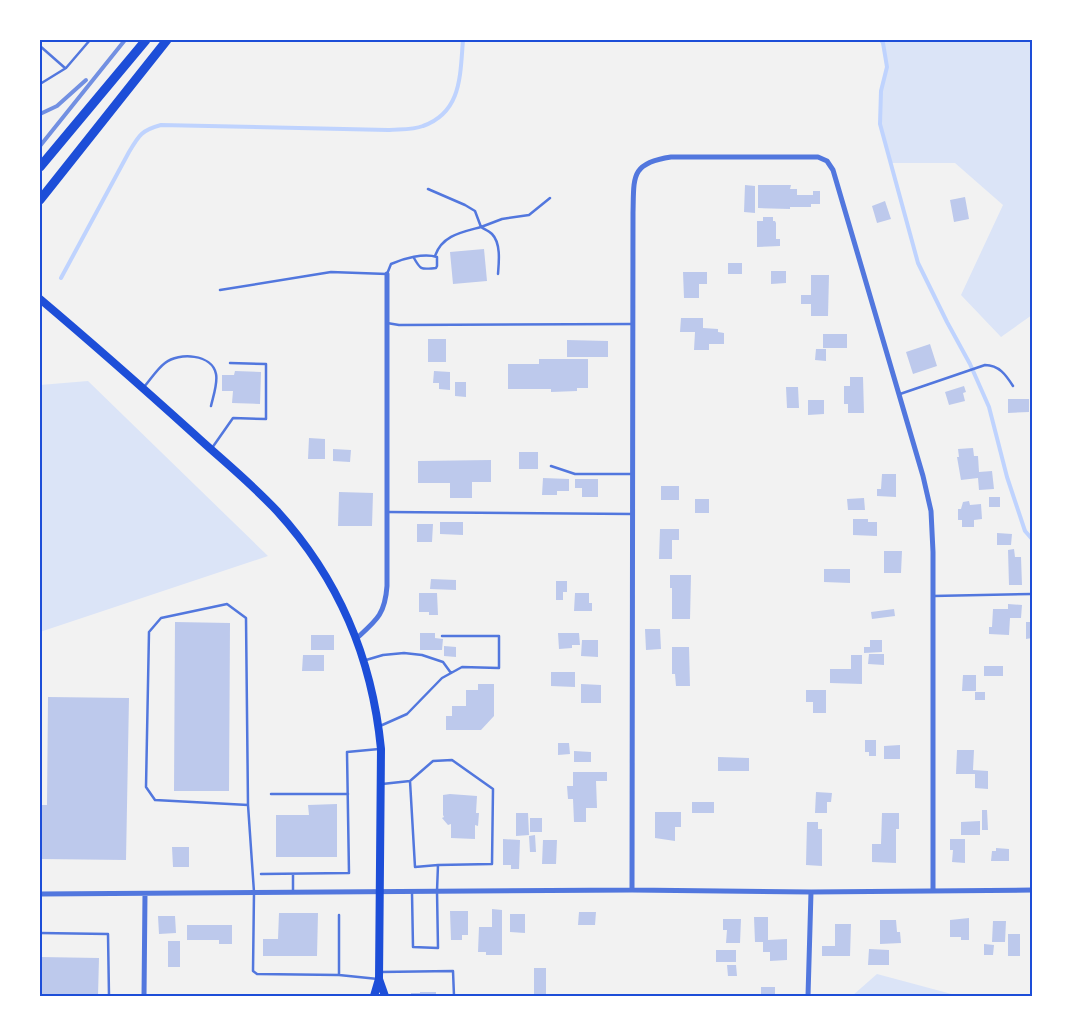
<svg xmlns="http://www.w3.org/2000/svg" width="1072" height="1036" viewBox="0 0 1072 1036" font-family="Cabin,sans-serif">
	<rect width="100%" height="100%" fill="#f2f2f2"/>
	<path fill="#dbe4f7" d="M881 40H1032V315L1001 337 961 295 1003 205 955 163H891L880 124 881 91 887 67 883 43Z
		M88 381 268 556 40 632V385Z
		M877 974 959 996H852Z"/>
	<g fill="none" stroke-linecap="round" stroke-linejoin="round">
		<path stroke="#bfd3fe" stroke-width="4" d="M881 40 883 43 887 67 881 91 880 124 918 263 947 322 970 364 989 407 1007 477 1025 531 1032 539
			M61 278 129 152C139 135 142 130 161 125L388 130C399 129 413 130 423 126 462 112 460 75 463 40"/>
	</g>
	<path fill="#bdc9ec" d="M745 185 755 186V213L744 212Z
		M758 185H791L790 189H797V195H813V191H820V204H811V207H790V209L758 208Z
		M965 197 969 219 954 222 950 200Z
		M885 201 891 219 877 223 872 206Z
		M763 217H773V221H775L776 223V239H780V246L757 247V221H763Z
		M484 249 487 281 453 284 450 252Z
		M728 263H742V274H728Z
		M771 271H786V283L771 284Z
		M683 272H707V284H699V298H684Z
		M811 275H829L828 316H811V304H801V295H811Z
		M681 318H703V328L718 329V332L724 333V344H709V350H694L695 332H680Z
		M823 334H847V348H823Z
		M428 339H446V362H428Z
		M567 340 608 341V357H567Z
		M930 344 937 366 913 374 906 352Z
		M816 349H826V361L815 360Z
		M539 359H588V388H577V391L551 392V389H508V364H539Z
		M235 371 261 372 260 404 232 403 233 391H222V375H234Z
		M434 371 450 372V390L439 389V383H433Z
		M850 377H863L864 413H848V404H844V386H850Z
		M455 382H466V397L455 396Z
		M964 386 966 392 963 393 965 401 949 405 945 392Z
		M786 387H798L799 408H787Z
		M1008 399H1029V412L1008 413Z
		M808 400H824V414L808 415Z
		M309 438 325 439V459H308Z
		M973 448 974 456H978L979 472 992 471 994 489 979 490 978 478 961 480 957 457H959L958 449Z
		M333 449 351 450 350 462 333 461Z
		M519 452H538V469H519Z
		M491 460V482H472V498H450V483H418V461Z
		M882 474H896V497L877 496V489H881Z
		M543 478 569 479V491H557V495H542Z
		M575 479H598V497H582V488H575Z
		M661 486H679V500H661Z
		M339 492 373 493 372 526H338Z
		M989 497H1000V507H989Z
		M864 498 865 510H848L847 499Z
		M695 499H709V513H695Z
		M969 501 970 505 981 504 982 519 974 520V527H962V520H958V509H961L963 502Z
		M853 519H868V522H877V536L853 535Z
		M440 522H463V535L440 534Z
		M417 524H433L432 542H417Z
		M660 529H679V540H672V559H659Z
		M997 533 1012 534 1011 545H997Z
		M1014 549 1015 557H1021L1022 585H1009L1008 550Z
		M884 551H902L901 573H884Z
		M824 569H850V583L824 582Z
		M670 575H691L690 619H672V588H670Z
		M431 579 456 580V590L430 589Z
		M556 581H567V592H563V600H556Z
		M419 593H437L438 615H429V612H419Z
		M575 593H589V603H592V611H574Z
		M1008 604 1022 605 1021 618H1010L1009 635 989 634V627H992L993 609H1008Z
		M894 609 895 616 872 619 871 612Z
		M175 622 230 623 229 791H174Z
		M1026 622H1032V638L1026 639Z
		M645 629H660L661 649 646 650Z
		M420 633H435V638L443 639 442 650H420Z
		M558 633H579L580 645H572V648L559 649Z
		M311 635H334V650H311Z
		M582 640H598V657L581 656Z
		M870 640H882V652L864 653V647H870Z
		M444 646 456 647V657L444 656Z
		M672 647H689L690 686H676L675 674H672Z
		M869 654H884V665L868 664Z
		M303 655H324V671H302Z
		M851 655H862V684L830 683V669H851Z
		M984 666H1003V676H984Z
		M551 672H575V687L551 686Z
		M963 675H976V691H962Z
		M478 684H494V716L481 730H446V716H452V706H466V690H478Z
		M581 684 601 685V703H581Z
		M806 690H826V713H813V702H806Z
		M975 692H985V700H975Z
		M48 697 129 698 126 860 40 859V805H47Z
		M865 740H876V756H869V752H865Z
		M558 743H569L570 754 558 755Z
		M900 745V759H884V746Z
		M957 750H974L973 770 988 771V789L975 788V774H956Z
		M574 751 591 752V762H574Z
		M718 757 749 758V771H718Z
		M573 772H607V781H596L597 808H586V822H574L573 799H568L567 786H573Z
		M816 792 832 793 831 802H827V813H815Z
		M450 794 477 796 476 813H479L478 826 475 825V839L451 838V824L448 825 442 818 444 817 443 815V795Z
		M692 802H714V813H692Z
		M337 804V857H276V815H309L308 805Z
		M982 810H987L988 830H982Z
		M655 812H681V827H675V841L655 838Z
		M516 813H528L529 835 516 836Z
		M882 813H899V829H896V863L872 862V844H881Z
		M530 818H542V832H530Z
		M980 821V835H961V822Z
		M807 822H818V829H822V866L806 865Z
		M535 835 536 852H530L529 836Z
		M503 839 520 840 519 869H511V865H503Z
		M950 839H965V863L952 862 953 850H950Z
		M543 840H557L556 864H542Z
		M172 847H189V867H173Z
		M996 848 1009 849V861H991L992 851H996Z
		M492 909 502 910V955H486V952H478L479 927H492Z
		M450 911H468V935H462V940H451Z
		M579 912H596L595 925H578Z
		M279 913H318L317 956H263V939H278Z
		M510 914H525V933L510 932Z
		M158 916H175L176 933 159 934Z
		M754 917H768V940L787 939V960L770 961V952H763V942H755Z
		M969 918V940H961V937H950V920Z
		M723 919H741L740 943H726L727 930H723Z
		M880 920H896L897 932H900L901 943 880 944Z
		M993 921H1006L1005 942H992Z
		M835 924H851L850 956H822V946H835Z
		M187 925H232V944H219V940H187Z
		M1008 934H1020V956H1008Z
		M168 941H180V967H168Z
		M984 944 994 945 993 955H984Z
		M869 949 889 950V965H868Z
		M716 950H736V962H716Z
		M40 957 99 958 98 996H40Z
		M727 965H736L737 976H728Z
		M534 968H546V996L534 995Z
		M761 987H775V996H761Z
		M420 992H436V996H411V993H420Z"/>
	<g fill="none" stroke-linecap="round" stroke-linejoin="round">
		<path stroke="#5277de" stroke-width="2.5" d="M40 46 65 68
			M40 84 66 68 90 40
			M428 189 465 205 475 211 481 227 502 219 529 215 550 198
			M435 256C442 235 463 232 481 227 484 229 489 231 492 234 501 243 499 262 498 274
			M220 290 331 272 387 274 391 264C404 258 424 253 437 257V266L436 268C422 269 421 271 414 258
			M387 323 399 325 632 324
			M144 387C151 379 157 369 165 363 179 352 212 354 216 374 218 383 213 397 211 406
			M900 394 985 365C999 365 1006 375 1013 386
			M212 448 233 418 266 419V364L230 363
			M551 466 575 474H633
			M387 512 633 514
			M933 596 1032 594
			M366 660 383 655 404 653 422 655 443 662 451 673
			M380 726 407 714 442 678 462 667 499 668V636H442
			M410 781 415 867 438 865
			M382 784 410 781 433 761 452 760 493 789 492 864 438 865 437 891 438 948 413 947 412 893
			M271 794H348
			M248 805 155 800 146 787 149 632 161 618 227 604 246 618 248 805 254 892 253 971 257 974 339 975 378 979
			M261 874 349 873 347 752 379 749
			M293 892V874
			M40 933 108 934 109 996
			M380 972 453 971 454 996
			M339 975V915"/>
		<path stroke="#5277de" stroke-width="5" d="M357 638C377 620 385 614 387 586V274
			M632 890 633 213C634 177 630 163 671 157H818L827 161 833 170 923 476 931 511 933 552V891
			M40 894 632 890 811 892 1032 890
			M144 996 145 894
			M808 996 811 892"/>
		<path stroke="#1d4ed8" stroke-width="8" d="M40 299C92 343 143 388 194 434 221 459 251 483 277 511 339 579 372 657 381 749L379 979 374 996
			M379 979 385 996"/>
		<path stroke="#1d4ed8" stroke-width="9" d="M40 167 146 40
			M40 200 167 40"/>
		<path stroke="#7290e2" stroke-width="4" d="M40 114 57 106 86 80
			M40 146 125 40"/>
	</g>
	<rect width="1072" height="1036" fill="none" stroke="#ffffff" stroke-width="82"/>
	<rect x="41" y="41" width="990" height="954" fill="none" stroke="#1d4ed8" stroke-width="2"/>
</svg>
